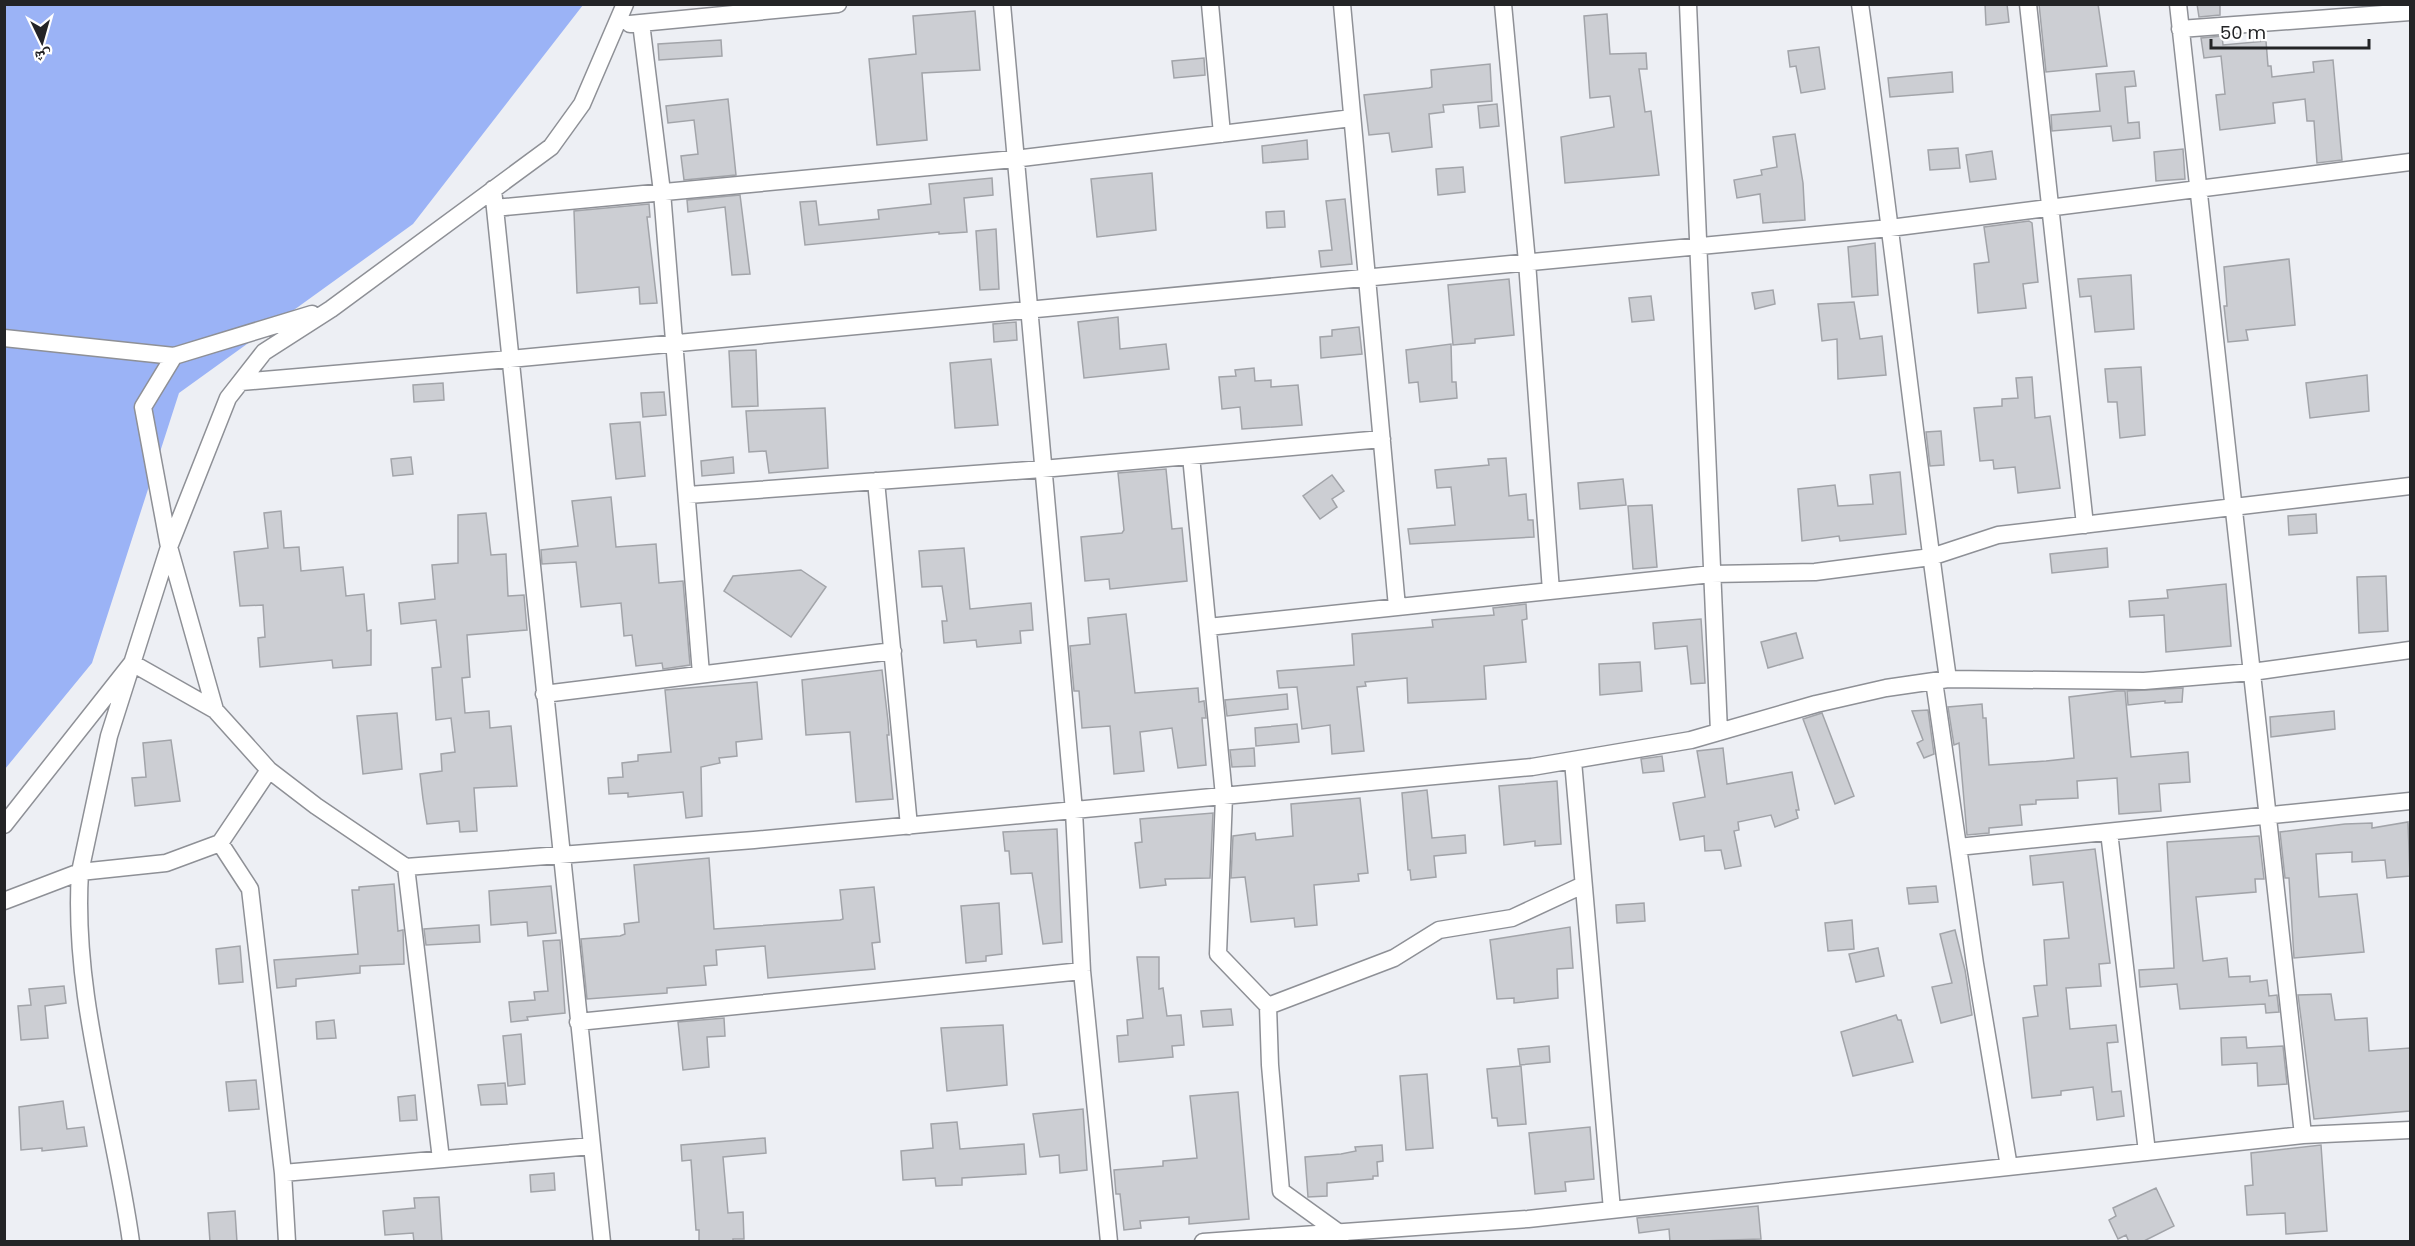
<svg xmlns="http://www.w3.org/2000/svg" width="2415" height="1246" viewBox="0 0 2415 1246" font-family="Poppins,'Noto Naskh Arabic',sans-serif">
	<rect width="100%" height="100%" fill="#edeff4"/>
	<path fill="#9bb3f6" d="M5 5H583L413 224 179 393 92 663 5 769Z"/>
	<path fill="#ccced3" stroke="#a2a4a9" stroke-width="1.5" d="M1985 4H2007L2009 22 1986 25Z
		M2039 4H2098L2107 66 2046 72Z
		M2197 4H2220V15L2199 17Z
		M975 11 980 70 922 73 927 140 877 145 869 59 916 54 913 16Z
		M1607 14 1610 54 1646 53 1647 69H1639L1645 112 1651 111 1659 175 1565 183 1561 137 1614 127 1610 96 1590 98 1584 16Z
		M2222 36 2223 45 2266 41 2268 66H2271L2272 77 2314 72 2313 62 2333 60 2342 160 2317 163 2314 121H2307L2305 99 2273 103 2275 123 2220 130 2216 95 2225 94 2221 56 2204 58 2201 38Z
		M721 40 722 56 659 60 658 44Z
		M1819 47 1825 89 1801 93 1796 66 1790 67 1788 51Z
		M1204 58 1205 75 1174 78 1172 61Z
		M1490 64 1492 101 1443 105 1444 112 1429 114 1432 147 1392 152 1389 133 1369 135 1364 95 1429 88 1432 87 1431 70Z
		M2134 71 2136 86 2125 87 2128 123 2139 122 2140 138 2113 141 2111 126 2052 131 2051 115 2100 111 2096 74Z
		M1952 72 1953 92 1890 97 1888 78Z
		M728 99 736 175 684 180 681 156 698 154 694 120 668 123 666 106Z
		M1497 104 1499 126 1480 128 1478 106Z
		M1795 134 1803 183 1805 220 1763 223 1760 194 1737 198 1734 180 1762 175 1761 170 1777 167 1773 137Z
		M1307 140 1308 159 1263 163 1262 146Z
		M1958 148 1960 168 1930 170 1928 150Z
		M2183 149 2185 179 2156 181 2154 152Z
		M1992 151 1996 179 1970 182 1966 155Z
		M1463 167 1465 192 1438 195 1436 169Z
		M1152 173 1156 230 1097 237 1091 179Z
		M992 178 993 195 964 198 967 232 939 234V232L805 245 800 202 816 201 819 225 879 219 878 210 931 204 929 184Z
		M740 195 750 274 732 275 725 207 688 212 687 200Z
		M1345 199 1352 264 1321 267 1319 251 1332 250 1326 201Z
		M649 204 650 217H647L657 303 640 304 639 287 577 293 574 211Z
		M1284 211 1285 227 1267 228 1266 212Z
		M2029 221 2032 223 2038 282 2023 284 2026 308 1978 313 1974 264 1989 262 1984 227Z
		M996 229 999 289 980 290 976 231Z
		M1875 243 1878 295 1852 297 1848 247Z
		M2289 259 2295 325 2246 330 2248 340 2228 342 2224 306H2227L2224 267Z
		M2131 275 2134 329 2095 332 2091 296 2080 297 2078 279Z
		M1509 279 1514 335 1475 339V343L1453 345 1448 285Z
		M1773 290 1775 304 1755 309 1752 293Z
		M1651 296 1654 320 1632 322 1629 298Z
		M1854 302 1860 339 1882 336 1886 375 1838 379 1837 339 1822 341 1818 304Z
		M1118 317 1120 349 1166 344 1169 369 1084 378 1078 322Z
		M1016 322 1017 340 994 342 993 324Z
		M1359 327 1362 354 1321 358 1320 337 1332 336V330Z
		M1451 344 1452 382H1456L1457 398 1420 402 1418 382 1409 383 1406 350Z
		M756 350 758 406 732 407 729 351Z
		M991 359 998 425 955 428 950 363Z
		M2141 367 2145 435 2120 438 2117 402H2108L2105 369Z
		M1254 368 1255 381 1271 380V387L1298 385 1302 425 1242 429 1240 407 1222 409 1219 377 1236 376 1235 370Z
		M2367 375 2369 411 2310 418 2306 383Z
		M2032 377 2035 418 2050 416 2060 488 2018 493 2015 467 1994 469 1993 460 1980 461 1974 408 2002 406V399L2018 398 2016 378Z
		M443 383 444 400 414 402 413 385Z
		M664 392 666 415 643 417 641 393Z
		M825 408 828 468 769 473 766 451 749 452 746 411Z
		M640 422 645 476 616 479 610 424Z
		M1941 431 1944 465 1930 466 1926 432Z
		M411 457 413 474 393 476 391 459Z
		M733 457 734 473 702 476 701 461Z
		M1506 458 1509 496 1526 494 1528 520H1533L1534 537 1410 544 1408 529 1455 525 1451 487 1437 488 1435 470 1489 465 1488 459Z
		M1166 469 1172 529 1182 528 1187 581 1110 589 1109 579 1085 581 1081 537 1122 533 1124 530 1118 473Z
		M1900 472 1906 534 1840 541 1839 536 1802 541 1798 489 1835 485 1838 506 1873 504 1870 475Z
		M1332 475 1344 491 1332 499 1337 507 1320 519 1303 496Z
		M1623 479 1626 505 1580 509 1578 483Z
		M611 497 616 547 656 544 659 583 683 581 690 665 663 669 662 663 636 666 632 635 624 636 621 603 581 607 576 562 542 564 541 550 578 546 572 501Z
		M1652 505 1657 567 1633 569 1628 506Z
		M281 511 284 548 299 547 301 571 343 567 346 596 364 594 367 631 371 630V665L333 668 332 660 260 667 258 638 265 637 263 605 240 606 234 552 268 548 264 513Z
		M486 513 491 555 506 554 508 596 524 595 527 630 467 635 470 677 462 678 465 713 489 711 490 728 511 726 517 786 474 788 477 831 460 832 459 821 427 824 423 799 420 774 442 771 441 754 455 752 451 718 436 720 432 668 441 667 436 620 401 624 399 603 435 599 432 565 458 563V515Z
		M2316 514 2317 533 2289 535 2288 516Z
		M964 548 970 609 1031 603 1033 630 1020 631 1021 643 977 647 976 640 944 643 942 621H947L942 586 922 587 919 551Z
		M2107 548 2108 567 2052 573 2050 554Z
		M801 570 826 587 791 637 724 591 733 576Z
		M2386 576 2388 631 2359 633 2357 577Z
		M2226 584 2231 646 2166 652 2164 615 2130 617 2129 601 2168 598 2167 590Z
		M1526 604 1527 619 1522 620 1526 662 1484 666 1486 699 1408 703 1407 678 1365 682 1366 686 1357 687 1364 751 1332 754 1330 725 1302 729 1297 687 1279 688 1277 671 1354 665 1352 634 1433 627 1432 620 1494 615 1493 608Z
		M1126 614 1135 693 1198 688 1199 702 1204 701 1206 718H1202L1206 765 1178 768 1172 728 1140 732 1144 771 1114 774 1110 726 1082 728 1079 691H1074L1070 646 1090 644 1088 618Z
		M1701 619 1705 683 1691 684 1687 646 1655 649 1653 623Z
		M1796 633 1803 658 1768 668 1761 642Z
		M1640 662 1642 691 1600 695 1599 664Z
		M882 670 888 721 889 735H887L893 799 856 802 850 732 806 735 802 680Z
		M757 682 762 739 736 742 737 756 719 758 720 763 701 767 702 816 686 818 683 792 628 797V793L609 794 608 778 623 777 622 763 638 761V755L671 752 665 690Z
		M2183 688 2182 702 2165 703V701L2128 705 2127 691Z
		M2117 691H2125L2131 757 2188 752 2190 782 2159 784 2161 811 2119 814 2117 778 2077 781 2078 798 2036 800V804L2020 805 2022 825 1989 828V833L1967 835 1959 743 1954 745 1948 707 1982 704 1983 718H1986L1989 765 2046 761 2074 758 2069 697Z
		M1287 694 1288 709 1227 716 1225 700Z
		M1928 710 1934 754 1924 758 1917 743 1923 740 1912 711Z
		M2334 711 2335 729 2271 737 2270 717Z
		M397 713 402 769 363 774 357 716Z
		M1822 713 1854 796 1835 804 1803 719Z
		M1297 724 1299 742 1256 746 1255 728Z
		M171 740 180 801 135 806 132 778 146 777 143 743Z
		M1254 748 1255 766 1232 767 1230 750Z
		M1723 748 1727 784 1792 772 1799 810H1796L1798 818 1775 827 1771 815 1738 822 1739 830 1734 831 1741 866 1725 869 1721 850 1705 851 1704 836 1680 840 1673 803 1705 797 1697 751Z
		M1662 756 1664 771 1643 773 1641 759Z
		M1557 781 1561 844 1535 846V841L1504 845 1499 786Z
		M1427 790 1432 838 1465 835 1466 853 1434 856 1436 877 1411 880 1410 870H1408L1402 793Z
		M1360 798 1368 873 1358 874 1359 881 1314 885 1317 925 1295 927 1294 918 1251 922 1245 877 1231 878 1233 836 1255 833 1256 840 1293 836 1291 804Z
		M1213 813 1210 878 1165 879 1166 885 1140 888 1135 843 1142 842 1140 819Z
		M2408 822 2410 876 2387 878 2385 860 2352 862V852L2316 854 2319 897 2357 894 2364 952 2294 958 2289 878H2285L2280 832 2345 824 2372 823V828Z
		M1057 829 1062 942 1043 944 1032 873 1011 874 1009 851H1005L1003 832Z
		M2259 836 2264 879H2255L2256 892 2196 897 2203 961 2227 958 2229 977 2250 976V982L2267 980 2269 996 2277 995 2279 1012 2266 1013 2265 1004 2180 1009 2177 984 2140 987 2139 970 2174 968 2167 842Z
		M2095 849 2110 963 2099 964 2101 986 2066 988 2070 1029 2116 1025 2118 1042 2107 1043 2112 1092 2121 1091 2124 1116 2097 1120 2093 1087 2061 1091V1095L2032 1098 2023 1018 2038 1016 2034 986 2047 985 2044 940 2069 938 2063 882 2033 885 2030 856Z
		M709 858 714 929 840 920 843 919 840 890 874 887 880 942 872 943 875 969 768 978 765 946 716 950 717 965 704 966 706 985 667 988V993L587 999 581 939 620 936 625 934 624 924 639 922 634 865Z
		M394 884 398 931 403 930 404 964 360 966V973L296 979V986L277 988 274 960 358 954 352 890H359V887Z
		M551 886 556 933 528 936 527 922 491 925 489 891Z
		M1936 886 1938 902 1909 904 1907 888Z
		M999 903 1002 954 986 956V961L966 963 961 906Z
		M1644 903 1645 921 1617 923 1616 905Z
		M1852 920 1854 949 1828 951 1825 923Z
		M479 925 480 942 426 945 424 929Z
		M1570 927 1573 968 1557 969 1558 998 1514 1003V998L1497 999 1490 940Z
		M1955 930 1965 970 1972 1015 1941 1023 1932 987 1952 983 1940 934Z
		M560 940 565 1013 527 1017 528 1020 511 1022 509 1002 535 1000 534 992 548 991 543 941Z
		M240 946 243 982 219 984 216 949Z
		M1878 948 1884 976 1856 982 1849 954Z
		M1137 957H1159V989L1163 988 1167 1016 1181 1015 1184 1045 1172 1046 1173 1057 1119 1062 1117 1036 1128 1035 1127 1020 1143 1018Z
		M64 986 66 1003 45 1006 48 1038 21 1040 18 1006 31 1005 29 989Z
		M2331 994 2335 1020 2367 1018 2369 1051 2410 1048V1111L2314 1119 2298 995Z
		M1231 1009 1233 1025 1203 1027 1201 1011Z
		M1896 1015 1898 1020H1901L1913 1062 1853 1076 1841 1032Z
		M724 1018 725 1036 707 1037 709 1067 683 1070 678 1022Z
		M334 1020 336 1038 317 1039 316 1022Z
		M1003 1025 1007 1085 947 1091 941 1028Z
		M521 1034 525 1084 508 1086 503 1036Z
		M2246 1037 2247 1048 2283 1046 2287 1084 2258 1086 2257 1063 2222 1065 2221 1038Z
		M1549 1046 1550 1062 1520 1065 1518 1049Z
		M1521 1066 1526 1124 1498 1126 1497 1118H1492L1487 1069Z
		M1427 1074 1433 1148 1406 1150 1400 1076Z
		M256 1080 259 1109 229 1111 226 1082Z
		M505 1083 507 1104 481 1105 478 1085Z
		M1238 1092 1249 1219 1189 1224V1217L1140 1221 1141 1228 1124 1230 1120 1194H1116L1114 1170 1163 1166V1161L1197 1158 1190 1096Z
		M415 1095 417 1120 400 1121 398 1097Z
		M63 1101 67 1129 84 1127 87 1146 42 1151V1148L21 1150 19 1107Z
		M1083 1109 1087 1170 1060 1173 1059 1155 1040 1157 1033 1114Z
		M957 1122 960 1149 1024 1144 1026 1174 962 1178V1185L936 1186 935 1178 903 1180 901 1151 933 1148 931 1124Z
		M1590 1127 1594 1179 1565 1182 1566 1191 1535 1194 1529 1133Z
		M765 1138 766 1153 723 1157 728 1213 743 1212 744 1239H733V1242H699V1230H696L691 1160 682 1161 681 1145Z
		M1382 1145 1383 1161 1377 1162 1378 1176H1373V1179L1327 1183V1196L1308 1197 1305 1157 1341 1154 1356 1151 1355 1147Z
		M2321 1145 2327 1231 2286 1234 2285 1213 2247 1215 2245 1186 2253 1185 2251 1153Z
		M554 1173 555 1190 531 1192 530 1175Z
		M2156 1188 2174 1226 2142 1242H2129L2126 1235 2118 1239 2109 1220 2116 1216 2113 1208Z
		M439 1197 442 1242H414L413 1233 385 1235 383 1211 415 1208 414 1198Z
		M1758 1206 1761 1239 1670 1242 1669 1229 1639 1233 1637 1218Z
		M235 1211 237 1242H210L208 1213Z"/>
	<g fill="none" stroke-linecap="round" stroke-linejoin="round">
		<defs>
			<path id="minor" d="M1002 4 1074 811 1082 971 1109 1242
				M1210 4 1222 134
				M1342 4 1397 607
				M1503 4 1527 262 1551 591
				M1688 4 1719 732
				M1860 4C1892 229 1916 455 1948 679
				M2028 4 2085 525
				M2178 4 2303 1135
				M641 23 662 192 701 674
				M630 24 838 4
				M2180 29 2410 12
				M493 189 602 1242
				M495 208 1014 159 1352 118
				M4 338 174 356 312 314
				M174 356 143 407 169 547 215 710 269 770
				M241 382 510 359 1890 228 2410 162
				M1191 456 1224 796 1218 954 1268 1006
				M876 481 909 826
				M688 495 1042 469 1382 439
				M1208 627 1712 574 1815 572 1931 557 1998 535 2410 486
				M1934 681 1975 964 2009 1167
				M544 694 893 651
				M1573 761 1612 1210
				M4 825 132 663 215 710
				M2109 832 2147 1152
				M220 843 250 889 283 1173 287 1242
				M1958 847 2410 801
				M406 867 441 1159
				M4 901 80 872 109 736 169 547 228 398 264 352 331 309 551 147 582 104 625 4
				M578 1022 1082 971
				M283 1173 592 1146
				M1342 1235 1281 1191 1270 1065 1268 1006 1394 958 1439 930 1512 918 1583 885
				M131 1242C114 1119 72 996 80 872L166 863 220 843 269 770 316 806 406 867 754 840 1532 767 1691 740 1816 704 1886 688 1948 679 2144 681 2252 672 2410 650
				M1203 1242 1528 1219 2303 1135 2410 1130"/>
		</defs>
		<use href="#minor" stroke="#8e9096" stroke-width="19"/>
		<use href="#minor" stroke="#fff" stroke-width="16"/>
	</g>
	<rect width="2415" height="1246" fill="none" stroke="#232426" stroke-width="12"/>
	<g transform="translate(42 42) rotate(175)" stroke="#ffffff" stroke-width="4.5" paint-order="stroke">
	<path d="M0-4.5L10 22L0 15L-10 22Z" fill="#232426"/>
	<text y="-9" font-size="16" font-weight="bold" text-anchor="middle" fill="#232426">ش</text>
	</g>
	<path d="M2211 39v9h158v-9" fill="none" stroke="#232426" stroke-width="3"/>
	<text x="2220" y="39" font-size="18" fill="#232426" stroke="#ffffff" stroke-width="4.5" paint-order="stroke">50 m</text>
</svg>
